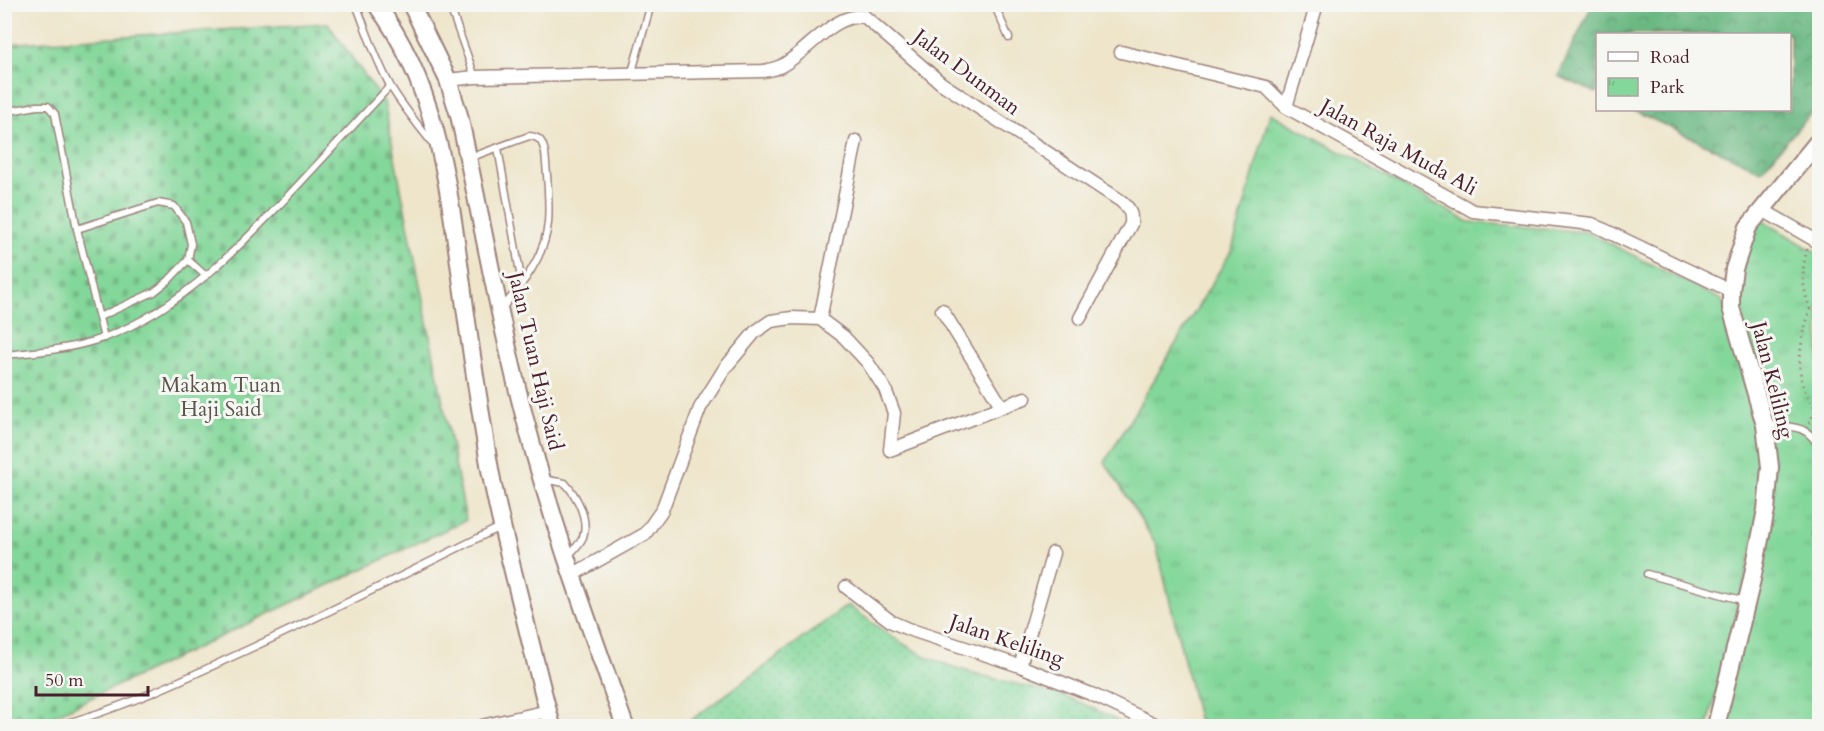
<svg xmlns="http://www.w3.org/2000/svg" width="1824" height="731" viewBox="0 0 1824 731" font-family="Cardo,serif">
	<defs>
		<pattern id="grass-dots" width="8" height="8" patternUnits="userSpaceOnUse" patternTransform="scale(1.5)"><rect width="8" height="8" fill="#83d79a"/><path d="M2 2h.1M6 6h.1" fill="none" stroke="#73b885" stroke-width="1.8" stroke-linecap="round"/></pattern>
		<pattern id="forest-crowns" width="20" height="18" patternUnits="userSpaceOnUse" patternTransform="scale(1.5)"><rect width="20" height="18" fill="#6ab882"/><path d="M2 6a3 3 0 1 1 6 0M12 15a3 3 0 1 1 6 0" fill="none" stroke="#59956b"/></pattern>
		<pattern id="cemetery-stones" width="16" height="16" patternUnits="userSpaceOnUse" patternTransform="scale(1.5)"><rect width="16" height="16" fill="#83d79a"/><path d="M2 7V4a2 2 0 0 1 4 0v3zM10 15v-3a2 2 0 0 1 4 0v3z" fill="#73b885"/></pattern>
		<pattern id="park-tufts" width="24" height="20" patternUnits="userSpaceOnUse" patternTransform="scale(1.5)"><rect width="24" height="20" fill="#83d79a"/><path d="M3 7l-1-3M5 7V3M7 7l1-3M15 17l-1-3M17 17v-4M19 17l1-3" fill="none" stroke="#73b885"/></pattern>
	</defs>
	<rect width="100%" height="100%" fill="#f6f6f2"/>
	<filter id="ink" filterUnits="userSpaceOnUse"><feTurbulence type="fractalNoise" baseFrequency=".0167" numOctaves="2"/><feDisplacementMap in="SourceGraphic" scale="12" xChannelSelector="R" yChannelSelector="G"/><feConvolveMatrix kernelMatrix="1 2 1 2 8 2 1 2 1" color-interpolation-filters="sRGB"/></filter>
	<filter id="wash" filterUnits="userSpaceOnUse"><feTurbulence type="fractalNoise" baseFrequency=".008" numOctaves="4" result="noise"/><feDisplacementMap in="SourceGraphic" scale="24" xChannelSelector="R" yChannelSelector="G"/><feGaussianBlur stdDeviation="1.35" result="paint"/><feColorMatrix in="noise" values="0 0 0 0 0 0 0 0 0 0 0 0 0 0 0 0 0 1.4 0 .05"/><feComposite in="paint" operator="in"/></filter>
	<g filter="url(#wash)">
		<rect width="100%" height="100%" fill="#eee5ca"/>
		<path fill="url(#grass-dots)" stroke="#667b62" stroke-width="1.5" d="M848 605C878 627 907 650 942 663 978 677 1016 683 1053 693 1079 700 1105 714 1128 726H683Z"/>
		<path fill="url(#forest-crowns)" stroke="#5a6c56" stroke-width="1.5" d="M1592 5H1819V104L1761 171 1633 110H1790V34H1598L1597 93 1558 76Z"/>
		<path fill="url(#cemetery-stones)" stroke="#667b62" stroke-width="1.5" d="M327 23 384 102 466 520 32 726H5V46L19 43Z"/>
		<path fill="url(#park-tufts)" stroke="#667b62" stroke-width="1.5" d="M1270 113 1469 222 1587 232 1722 300 1761 424 1765 466 1762 510 1708 726H1200L1156 544 1105 462 1232 250Z
			M1760 219 1819 254V726H1721L1774 472 1735 313 1739 262Z"/>
	</g>
	<g filter="url(#ink)">
		<g fill="none" stroke-linecap="round" stroke-linejoin="round">
			<defs>
				<path id="lane" d="M356 4C367 32 376 61 391 87 403 107 418 125 433 144
					M449 4 475 77
					M994 4 1009 38
					M632 72 651 4
					M4 112 37 106H48L55 114 77 229 104 338
					M498 148 522 284
					M469 158 529 136C541 137 542 142 545 152 547 175 550 200 548 223 545 256 523 284 502 308
					M77 229 158 203 174 206 186 222 191 244 188 260 168 281 154 292 99 317
					M188 260 206 276
					M4 355C38 352 72 349 103 338 181 310 245 242 300 183 330 151 360 118 390 86
					M1766 425C1789 426 1812 424 1820 452
					M542 479 565 483C577 496 589 519 583 537 580 544 574 550 568 556
					M1815 535 1820 505
					M1647 574 1745 601
					M4 726H7
					M56 726C118 710 176 683 234 656 324 615 412 571 500 527"/>
				<path id="street" d="M1121 52 1266 87 1286 107 1473 211 1592 224 1731 291
					M448 80 475 77 763 71C769 70 776 69 781 66 807 53 835 11 865 17L941 83 1121 201C1129 208 1132 212 1131 224L1080 318
					M1286 107 1317 4
					M1761 209 1820 243
					M942 310 1002 407
					M820 319 856 141
					M572 575 645 534 662 510 700 408 725 368 755 332 771 321 792 318 820 319 844 337 868 363 885 389 894 413 890 450 1025 398
					M846 587 892 622 908 629 1020 666 1091 694 1159 726
					M1020 666 1053 553
					M482 726 548 711"/>
				<path id="secondary" d="M376 4C439 88 449 191 463 292 470 347 479 402 488 458 496 507 509 555 521 603 531 644 541 686 552 726
					M411 4 448 80 459 115C483 225 502 337 532 445 558 540 592 633 625 726
					M1716 726 1751 584 1766 510 1770 467 1765 425 1731 308V291L1734 269 1748 227 1820 139"/>
			</defs>
			<use href="#lane" stroke="#9c827a" stroke-width="9"/>
			<use href="#street" stroke="#9c827a" stroke-width="15"/>
			<use href="#secondary" stroke="#9c827a" stroke-width="20"/>
			<path stroke="#9c827a" stroke-width="3" stroke-dasharray="1.5 4.5" stroke-linecap="butt" d="M1807 249C1801 273 1802 285 1810 309L1820 304
				M1809 423 1816 410C1791 378 1800 345 1810 309"/>
			<use href="#lane" stroke="#fff" stroke-width="6"/>
			<use href="#street" stroke="#fff" stroke-width="12"/>
			<use href="#secondary" stroke="#fff" stroke-width="16"/>
		</g>
	</g>
	<g text-anchor="middle" stroke-width="6" stroke-linejoin="round" paint-order="stroke">
		<g font-size="21" fill="#4a1f2b" stroke="#f6f6f2">
			<text transform="translate(967 72) rotate(37)" y="7">Jalan Dunman</text>
			<text transform="translate(1399 147) rotate(29)" y="7">Jalan Raja Muda Ali</text>
			<text transform="translate(536 361) rotate(77)" y="7">Jalan Tuan Haji Said</text>
			<text transform="translate(1773 380) rotate(76)" y="7">Jalan Keliling</text>
			<text transform="translate(1007 640) rotate(19)" y="7">Jalan Keliling</text>
		</g>
		<g font-size="21" fill="#5b564c" stroke="#f6f6f2">
			<text x="221" y="392">Makam Tuan<tspan x="221" dy="24">Haji Said</tspan></text>
		</g>
	</g>
	<rect width="1824" height="731" fill="none" stroke="#f6f6f2" stroke-width="24"/>
	<rect x="1596" y="33" width="195" height="78" fill="#f6f6f2" stroke="#b1a0a2" stroke-width="1.5"/>
	<rect x="1608" y="52" width="30" height="9" fill="#ffffff" stroke="#b1a0a2" stroke-width="1.5"/>
	<text x="1650" y="63" font-size="18" fill="#4a1f2b">Road</text>
	<rect x="1608" y="78" width="30" height="18" fill="url(#park-tufts)" stroke="#b1a0a2" stroke-width="1.5"/>
	<text x="1650" y="93" font-size="18" fill="#4a1f2b">Park</text>
	<path d="M36 686v9h112v-9" fill="none" stroke="#4a1f2b" stroke-width="3"/>
	<text x="45" y="686" font-size="18" fill="#4a1f2b" stroke="#f6f6f2" stroke-width="4.5" paint-order="stroke">50 m</text>
</svg>
